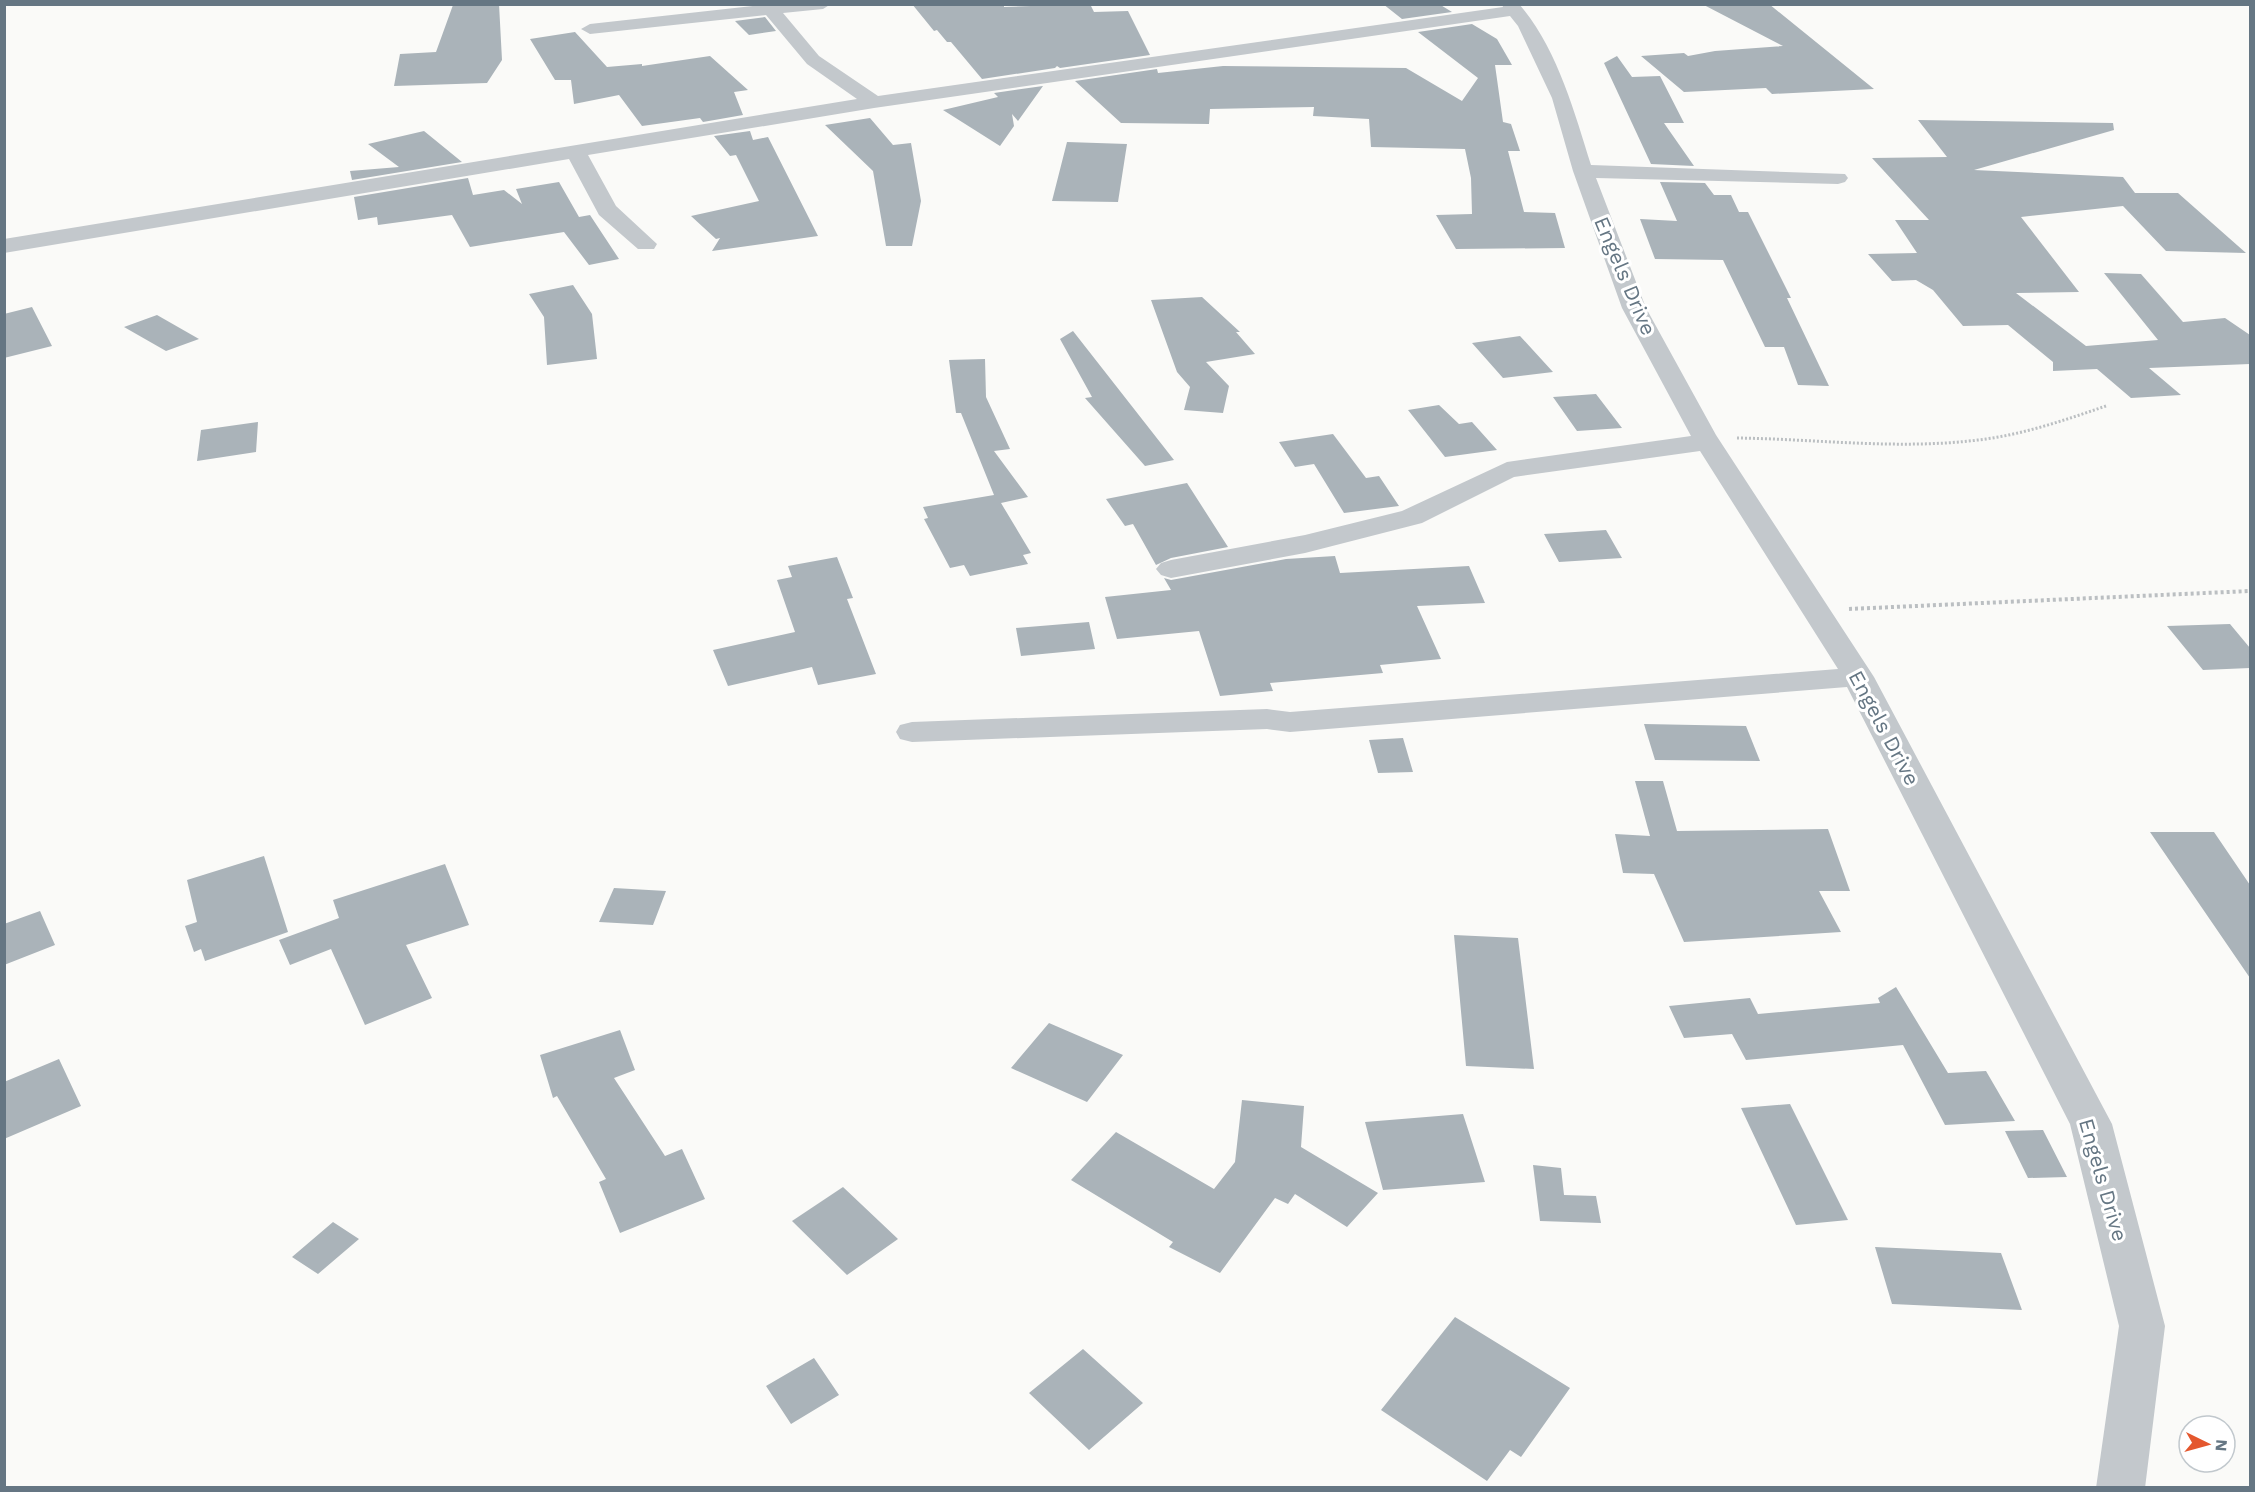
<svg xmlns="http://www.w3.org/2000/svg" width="2255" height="1492" viewBox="0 0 2255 1492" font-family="'Work Sans',sans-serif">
	<rect width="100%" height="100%" fill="#fafaf8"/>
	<path fill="#aab3b9" d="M464 4H499L502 60 487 83 394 86 400 54 436 52 453 5Z
		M912 4H1004V7L1090 4 1094 12 1128 11 1150 55 1060 68 1057 66 1055 68 982 79 951 42H947L937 30 934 31Z
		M1383 4H1439L1452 12 1402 19Z
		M1702 4H1769L1874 89 1772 94 1766 88 1684 92 1641 56 1684 53 1688 56 1715 51 1783 46Z
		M765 17 776 31 749 35 735 21Z
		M1472 24 1497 39 1512 65H1495L1503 122 1511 124 1520 151H1508L1524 212 1555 213 1565 248 1456 249 1436 215 1472 214 1471 178 1465 149 1371 147 1369 119 1313 116 1314 107 1210 109 1209 124 1121 123 1075 81 1157 69 1158 73 1223 66 1406 68 1462 101 1478 78 1418 32Z
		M575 32 607 67 642 64V66L710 56 748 90 734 92 743 115 703 122 700 118 642 126 619 95 574 104 571 80H555L530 39Z
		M1617 56 1632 77 1660 76 1684 123H1664L1694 166 1651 164 1604 63Z
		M1043 86 1018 121 1012 114 1014 126 1000 146 943 110 998 97 994 93Z
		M870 118 893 145 911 143 921 201 912 246H886L873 171 825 125Z
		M1918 120 2113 123 2114 130 1974 170 2123 177 2135 193H2178L2246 253 2166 251 2123 206 2021 217 2079 292 2016 293 2086 346 2158 340 2104 273 2141 274 2183 322 2225 318 2250 335V364L2149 368 2181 395 2131 398 2097 369 2053 371V362L2008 325 1963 326 1933 290 1916 280 1892 281 1868 254 1917 253 1895 220H1929L1872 158 1947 157Z
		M424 131 462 162 352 180 350 171 399 167 368 144Z
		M750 131 753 140 768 137 818 236 712 251 720 238 716 239 691 216 759 201 736 155 730 156 714 136Z
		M1067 142 1127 144 1118 202 1052 201Z
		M468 178 473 195 504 190 522 204 516 189 559 182 579 217 590 215 619 259 589 265 564 232 470 247 452 215 378 225 377 217 358 220 354 197Z
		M1660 182 1705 183 1714 195H1731L1739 212H1748L1791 298H1787L1829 386 1798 385 1784 347H1765L1723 260 1655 259 1640 219 1677 221Z
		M573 285 592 314 597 359 547 365 544 317 529 294Z
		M1202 297 1240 332H1236L1255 354 1206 362 1229 386 1223 413 1184 410 1190 387 1177 372 1151 300Z
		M32 307 52 346 4 358V314Z
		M157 315 199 339 166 351 124 327Z
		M1073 331 1174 460 1145 466 1085 398 1092 397 1060 339Z
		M1520 336 1553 372 1503 378 1472 343Z
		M985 359 986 397 1010 449 994 451 1028 497 1001 503 1031 553 1023 555 1028 564 970 576 964 565 950 568 924 519 928 518 923 507 994 495 961 413H956L949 360Z
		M1596 394 1622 428 1577 431 1553 397Z
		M1439 405 1459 424 1472 422 1497 450 1445 457 1408 410Z
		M258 422 256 452 197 461 201 430Z
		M1333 434 1366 478 1379 476 1399 506 1344 513 1314 464 1295 467 1279 442Z
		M1187 483 1228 547 1171 558 1156 565 1133 524 1125 526 1106 499Z
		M1606 530 1622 558 1559 562 1544 534Z
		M1335 556 1340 573 1469 566 1485 603 1417 606 1441 659 1380 665 1383 673 1270 683 1273 691 1220 696 1199 631 1117 639 1105 597 1171 590 1164 578 1171 580 1286 559Z
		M837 557 853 598 847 599 876 674 818 685 812 667 728 686 713 650 795 632 777 580 792 577 788 566Z
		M1089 622 1095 649 1021 656 1016 628Z
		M2230 624 2250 648V668L2203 670 2167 626Z
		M1644 724 1746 726 1760 761 1655 760Z
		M1403 738 1413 772 1378 773 1369 740Z
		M1635 781H1663L1677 831 1828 829 1850 891H1819L1841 932 1684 942 1654 874 1623 873 1615 834 1650 836Z
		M2150 832H2214L2250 885V978Z
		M264 856 288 932 205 961 201 949 194 952 185 926 197 922 187 880Z
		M445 864 469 925 406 945 432 998 365 1025 331 949 290 965 279 940 339 918 333 900Z
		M614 888 666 891 653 925 599 922Z
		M40 911 55 945 4 965V924Z
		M1454 935 1518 938 1534 1069 1466 1066Z
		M1896 987 1948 1073 1986 1071 2015 1121 1945 1125 1903 1045 1746 1060 1732 1034 1684 1038 1669 1006 1750 998 1758 1014 1880 1003 1878 998Z
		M1049 1023 1123 1055 1087 1102 1011 1068Z
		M620 1030 635 1070 614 1078 665 1156 682 1149 705 1199 620 1233 599 1182 606 1179 557 1096 553 1098 540 1055Z
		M59 1059 81 1106 4 1139V1082Z
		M1242 1100 1304 1106 1301 1147 1378 1193 1347 1227 1295 1194 1288 1204 1275 1198 1220 1273 1169 1247 1173 1242 1071 1180 1116 1132 1214 1189 1235 1162Z
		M1790 1104 1848 1220 1796 1225 1741 1108Z
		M1463 1114 1485 1182 1383 1190 1365 1122Z
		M2043 1130 2067 1177 2028 1178 2005 1131Z
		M1533 1165 1561 1168 1564 1195 1596 1196 1601 1223 1540 1221Z
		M843 1187 898 1239 847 1275 792 1221Z
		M333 1222 359 1239 318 1274 292 1257Z
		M1875 1247 2001 1253 2022 1310 1892 1304Z
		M1455 1317 1570 1388 1521 1457 1510 1450 1487 1481 1381 1410Z
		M1083 1349 1143 1403 1089 1450 1029 1393Z
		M814 1358 839 1395 791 1424 766 1386Z"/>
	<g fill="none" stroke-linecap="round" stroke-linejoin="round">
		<path stroke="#bbbfc2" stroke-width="3" stroke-dasharray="2 2" stroke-linecap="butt" d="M1737 438C1817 439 1898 450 1978 440 2022 435 2065 420 2106 406"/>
		<path stroke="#bbbfc2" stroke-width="4" stroke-dasharray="3 3" stroke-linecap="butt" d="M1849 609 2250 591"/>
		<path fill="#c3c8cc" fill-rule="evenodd" d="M771 4H831L823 9 783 13 819 56 878 96 1503 7 1502 4H1519C1557 48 1574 111 1591 165L1845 174 1848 178 1845 182 1838 184 1596 178 1646 308 1716 435 1874 677 2112 1124 2165 1326 2145 1488H2096L2119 1326 2070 1124 1847 687 1290 732 1267 729 912 742 900 739 896 732 900 725 912 722 1267 709 1290 712 1838 669 1700 451 1514 477 1422 523 1305 553 1171 578 1161 575 1156 569 1161 563 1171 560 1305 535 1402 511 1507 462 1691 436 1622 308 1573 171 1552 98 1518 26 1510 16 874 108 588 155 616 206 657 244 654 249H638L599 215 569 159 4 253V239L857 99 807 64 766 15 590 34 581 29 590 24Z"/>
	</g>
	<g text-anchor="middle" stroke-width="6" stroke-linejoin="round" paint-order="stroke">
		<g font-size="21" fill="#657683" stroke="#fff">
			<text transform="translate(1625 276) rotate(67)" y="7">Engels Drive</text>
			<text transform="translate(1884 728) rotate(62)" y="7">Engels Drive</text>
			<text transform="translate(2103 1180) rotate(74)" y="7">Engels Drive</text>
		</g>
	</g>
	<rect width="2255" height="1492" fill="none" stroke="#657683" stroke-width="12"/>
	<g transform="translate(2207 1444) rotate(95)"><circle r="28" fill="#ffffff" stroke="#c1c8cd" stroke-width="1.5"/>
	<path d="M0-4.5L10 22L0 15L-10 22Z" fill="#e4572e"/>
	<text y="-9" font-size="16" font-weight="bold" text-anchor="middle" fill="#657683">N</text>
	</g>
</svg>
